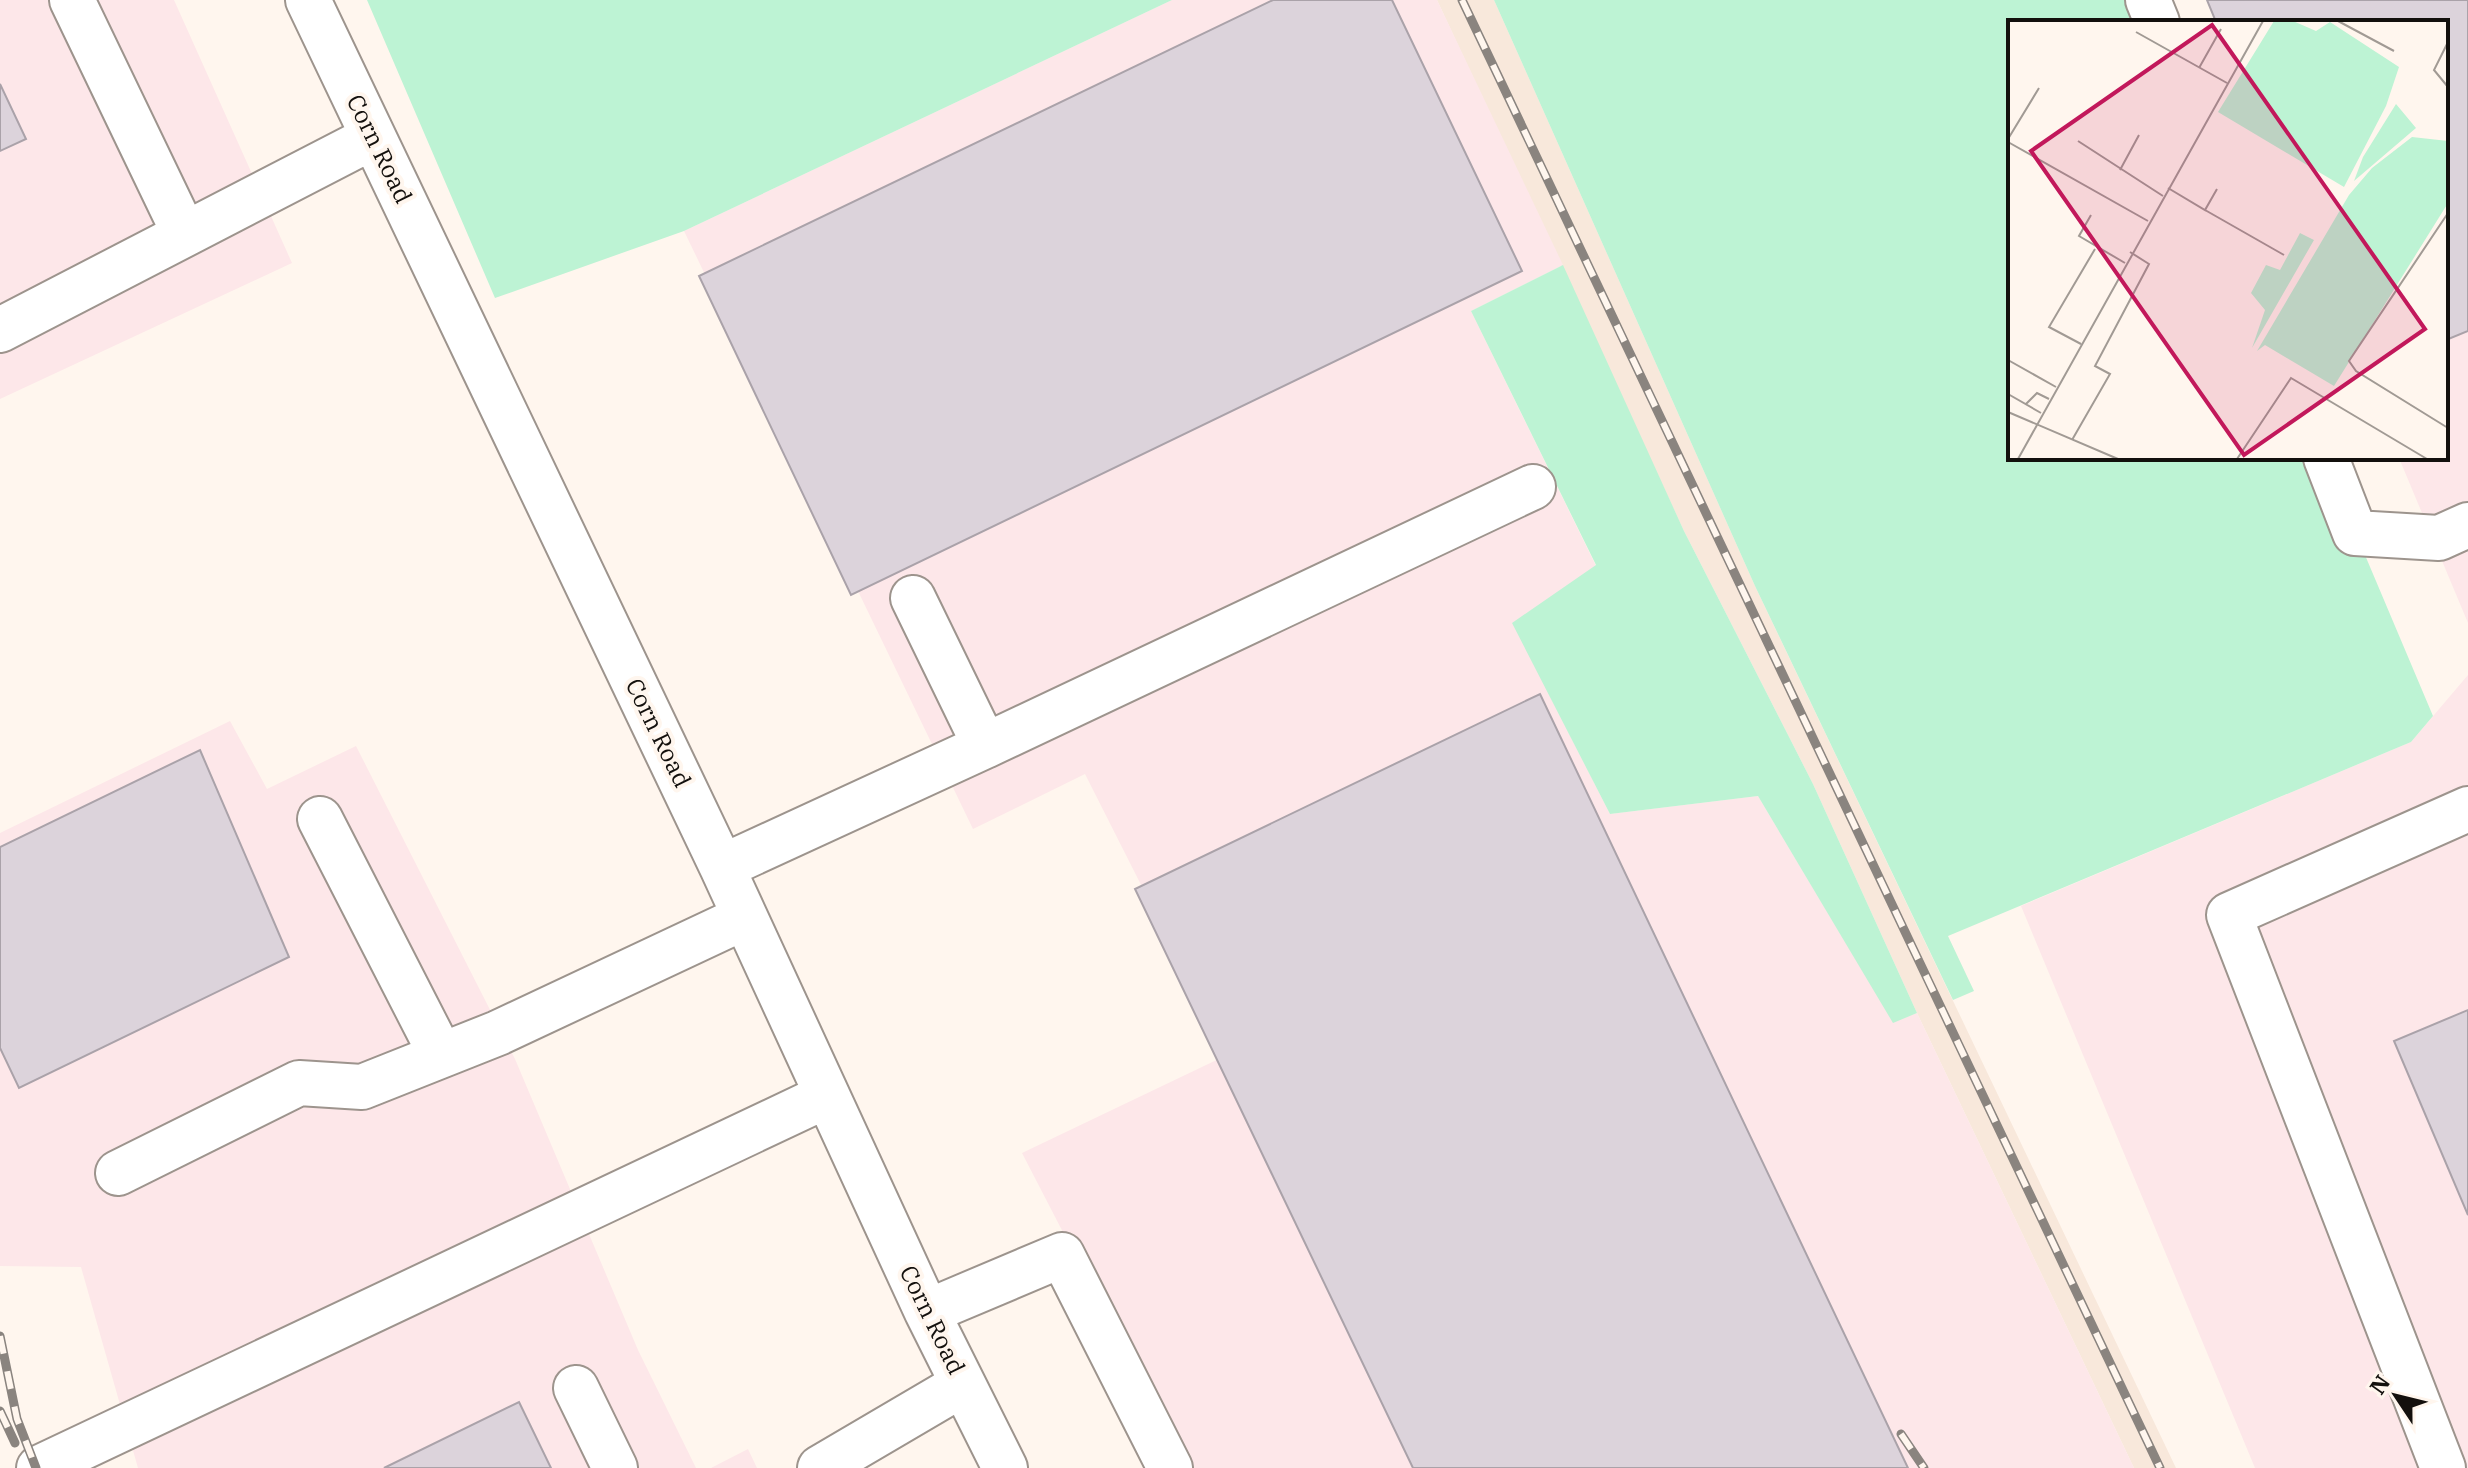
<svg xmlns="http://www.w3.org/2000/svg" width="2468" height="1468" viewBox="0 0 2468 1468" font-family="'IBM Plex Serif',serif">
	<rect width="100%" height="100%" fill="#fff6ee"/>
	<path fill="#f8e8db" d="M1437 0H1494L1755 586 2176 1468H2134L1917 1013 1813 784 1684 531Z"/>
	<path fill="#fde7e9" d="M0 0H174L292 263 0 399Z
		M1172 0H1437L1563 265 1471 311 1596 566 1513 623 1610 814 1758 796 1893 1022 1917 1013 2134 1468H1185L1022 1153 1227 1055 1085 774 973 829 684 231Z
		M2468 0V623L2399 458H2446V22Z
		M2468 675V1468H2255L2021 906 2411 742Z
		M230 721 267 789 356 746 515 1059 638 1350 696 1468H138L81 1267 0 1266V833Z
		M748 1449 757 1468H711Z"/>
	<path fill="#bdf3d4" d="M367 0H1172L684 231 495 298Z
		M1494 0H2130L2139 22H2010V458H2324L2433 716 2411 742 1948 936 1974 991 1953 1000 1755 586Z
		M1563 265 1684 531 1813 784 1917 1013 1893 1023 1758 796 1610 814 1512 623 1596 565 1471 311Z"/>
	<path fill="#dcd3db" stroke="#aaa2a9" stroke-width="2" d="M1273 0H1392L1522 271 851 595 699 276Z
		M2207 0H2468V331L2446 340V22H2216Z
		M0 84 26 139 0 151Z
		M1540 694 1908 1468H1413L1135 889Z
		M200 750 289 957 19 1088 0 1048V847Z
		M2468 1010V1215L2394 1041Z
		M519 1402 551 1468H384Z"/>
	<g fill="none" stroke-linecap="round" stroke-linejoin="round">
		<defs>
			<path id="minor" d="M72 0 184 233
				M308 0 722 867 927 1312 1005 1468
				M2148 0 2157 22
				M0 330 373 137
				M2326 458 2355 533 2439 538 2468 525
				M985 746 1533 487
				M320 819 441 1055
				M722 867 985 746 913 598
				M118 1173 299 1083 362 1087 498 1033 745 917
				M927 1312 1062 1255 1170 1468
				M576 1388 615 1468
				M39 1468 826 1096
				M820 1468 963 1384
				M2443 1468 2229 915 2468 809"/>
		</defs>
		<use href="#minor" stroke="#9d948d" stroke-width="48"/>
		<use href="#minor" stroke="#fff" stroke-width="44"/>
		<defs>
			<path id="rail" d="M1462 0 2160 1468
				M0 1336 17 1419 36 1468
				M0 1411 15 1443
				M1901 1434 1924 1468"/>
		</defs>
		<use href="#rail" stroke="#8a847f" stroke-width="9"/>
		<use href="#rail" stroke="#fff6ee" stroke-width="6" stroke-dasharray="18" stroke-linecap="butt"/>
	</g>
	<g text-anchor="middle" stroke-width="8" stroke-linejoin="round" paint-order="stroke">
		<g font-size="24" fill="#13100d" stroke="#fff6ee">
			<text transform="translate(379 149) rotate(64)" y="8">Corn Road</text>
			<text transform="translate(658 733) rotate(64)" y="8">Corn Road</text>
			<text transform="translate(932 1320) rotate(64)" y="8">Corn Road</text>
		</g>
	</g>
	<g transform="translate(2008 20)">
		<rect width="440" height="440" fill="#fff6ee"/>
		<path d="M266 1H285L308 11 322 2 391 47 378 86 336 167 210 92ZM388 84 408 108 346 161 355 137ZM404 117 440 121V183L326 366 257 325 249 331 341 175 364 148ZM292 213 306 220 244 328 257 290 243 273 258 245 272 250Z" fill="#bdf3d4"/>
		<path fill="none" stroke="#a19a94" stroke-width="2" d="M330 1 386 31M128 12 219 63M440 22 426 50 440 67M191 48 213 9M0 119 31 68M70 121 155 176M0 122 140 201M112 150 131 115M160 168 197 190 209 169M197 190 276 235M440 193 341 341 348 351 440 408M83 195 71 216 117 243M73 324 41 307 87 229M0 340 48 367M0 374 33 393M18 384 29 373 41 379M0 392 110 439M64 420 102 354 87 346 141 244 122 232M10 439 255 1M229 439 283 358 419 439"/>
		<path fill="#c2185b" fill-opacity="0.15" stroke="#c2185b" stroke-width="4" d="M204 5 417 309 236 435 23 131Z"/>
		<rect width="440" height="440" fill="none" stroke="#13100d" stroke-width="4"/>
	</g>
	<g transform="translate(2396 1396) rotate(305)" stroke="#fff6ee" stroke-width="6" paint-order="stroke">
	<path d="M0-6L14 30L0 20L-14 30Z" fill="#13100d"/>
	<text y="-12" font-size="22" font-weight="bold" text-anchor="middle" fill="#13100d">N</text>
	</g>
</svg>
